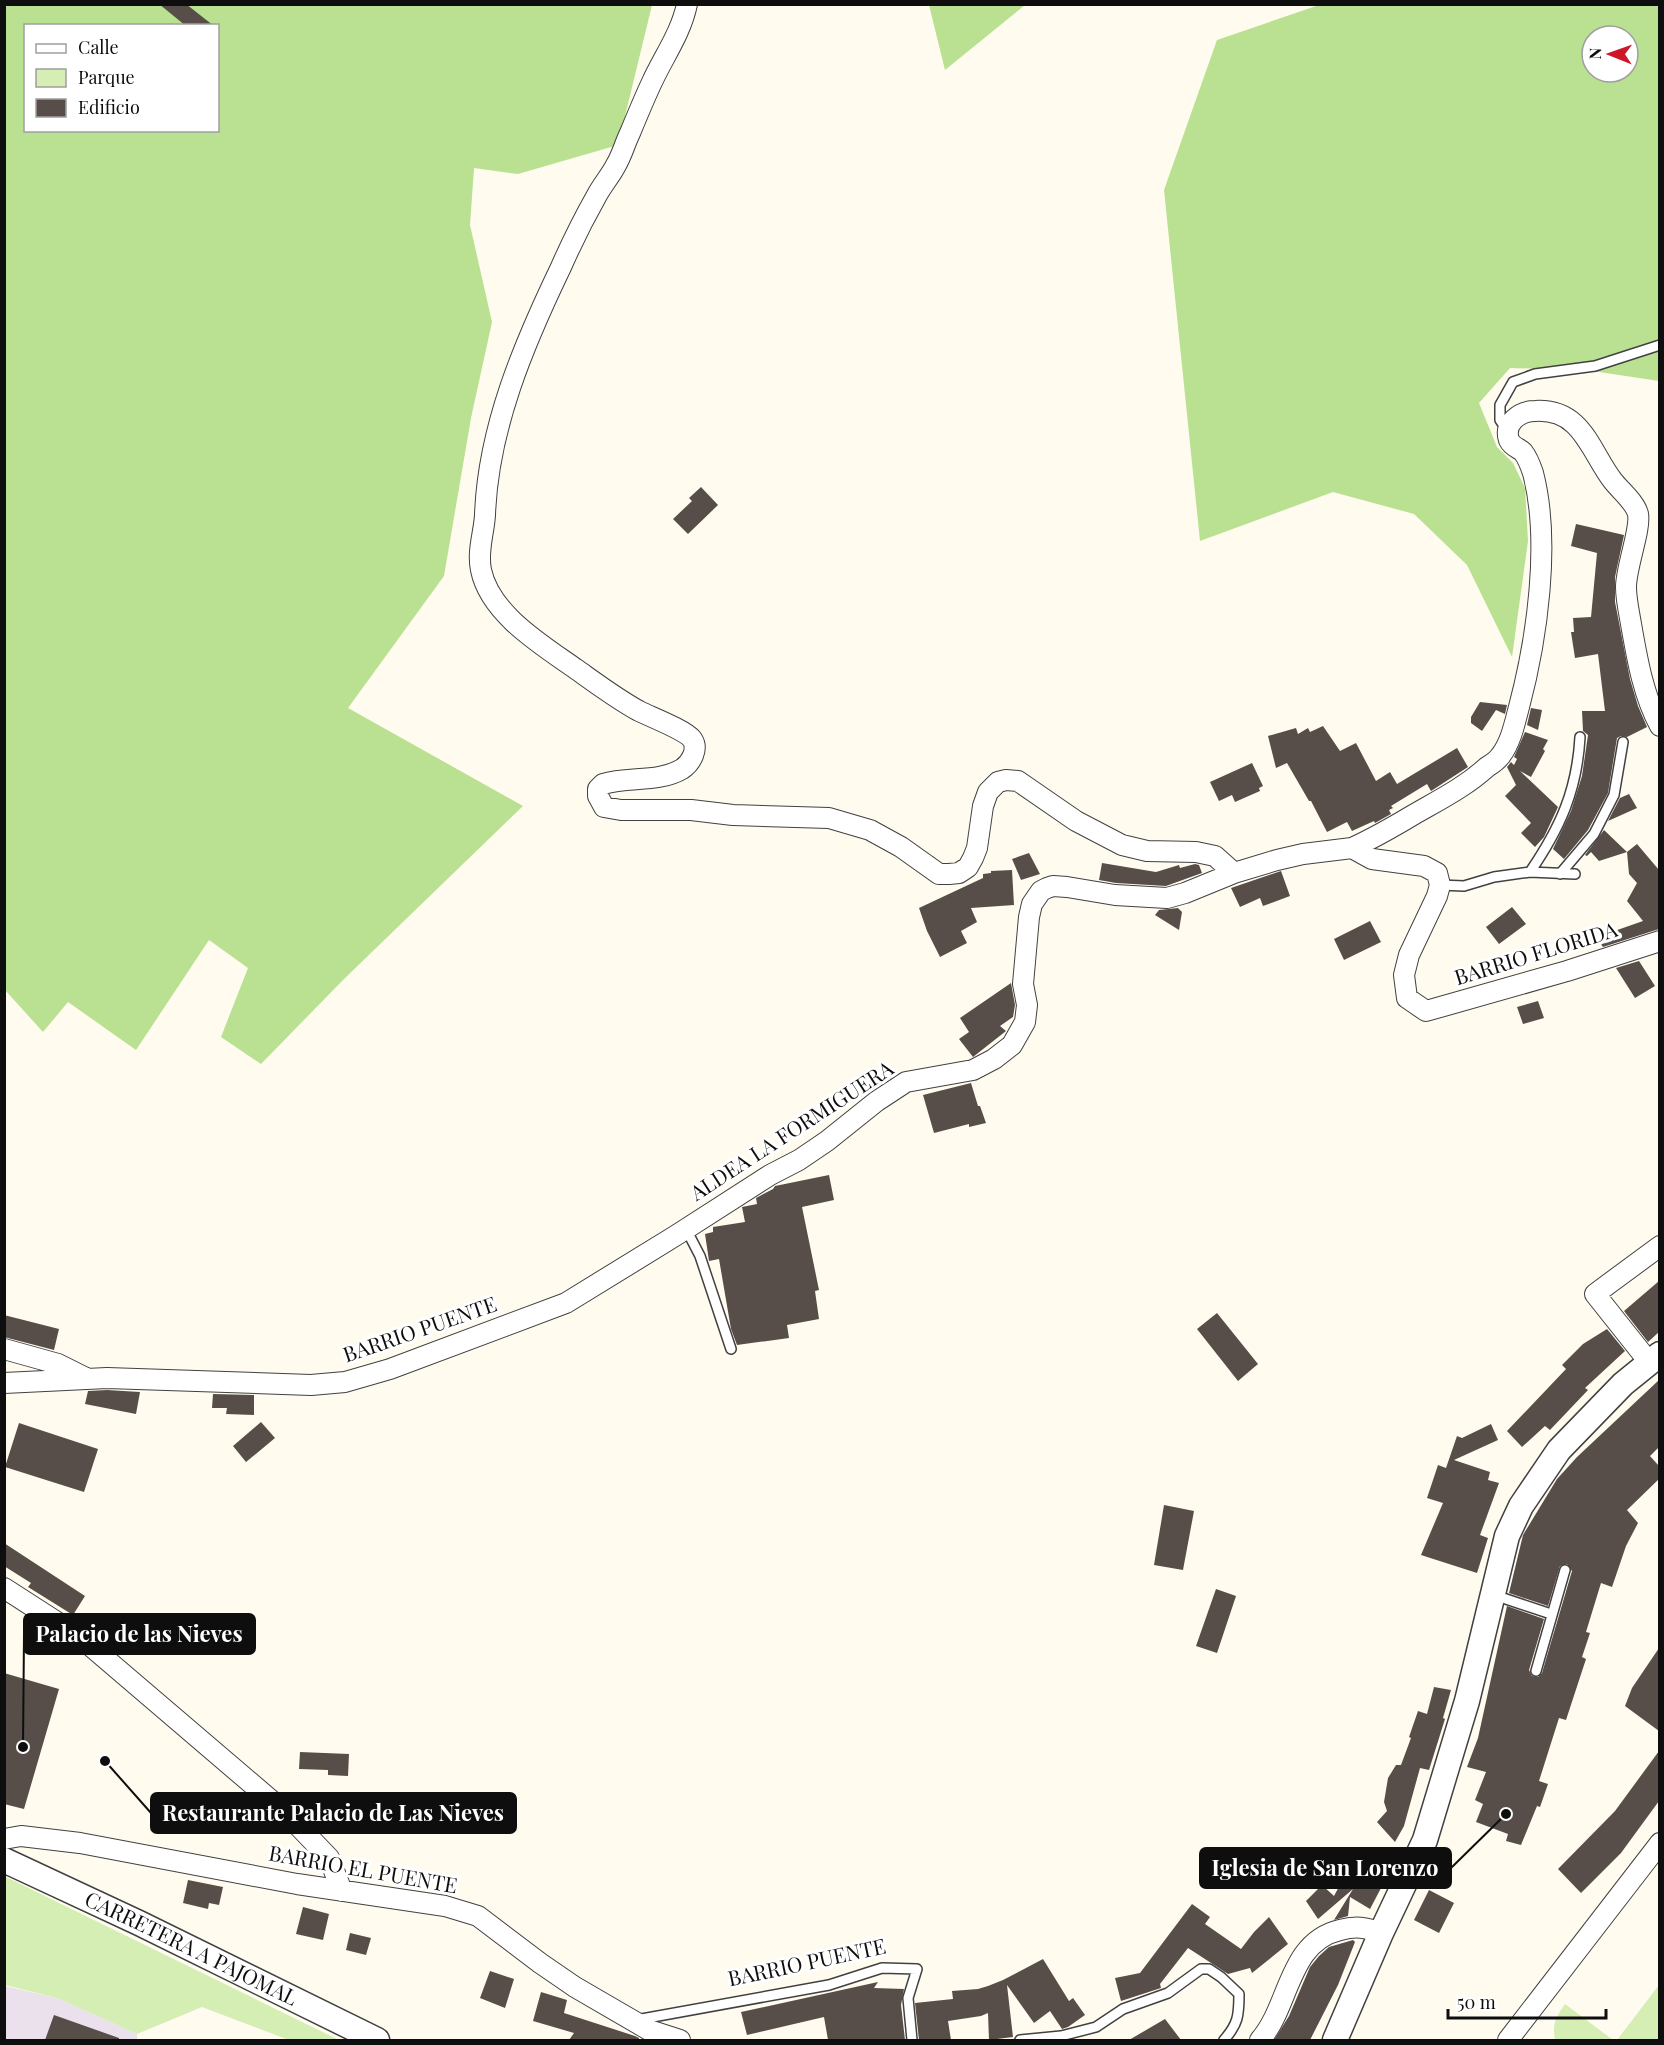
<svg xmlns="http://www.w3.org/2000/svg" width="1664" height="2045" viewBox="0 0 1664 2045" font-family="'Playfair Display',serif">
	<rect width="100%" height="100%" fill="#fffbee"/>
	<path fill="#ebe1ed" d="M5 1986 57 1998 137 2034V2040H5Z"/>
	<path fill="#d5eeb3" d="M4 1876 339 2040H289L202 2007 137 2034 57 1998 5 1985Z
		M1659 1985V2040H1617Z
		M1565 2004 1613 2040H1555C1552 2024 1556 2017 1565 2004Z"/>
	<path fill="#b9e191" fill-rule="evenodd" d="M5 5H652L618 145 518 174 474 168 470 225 492 322 471 418 444 576 348 708 523 806 344 979 261 1064 221 1037 248 968 209 940 136 1050 68 1002 43 1032 5 990ZM26 26H218V130H26Z
		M929 5V4L1025 5 945 70Z
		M1319 5H1659V381L1586 370 1510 368 1479 403 1497 447 1513 463 1525 488 1528 541 1512 657 1467 565 1414 514 1333 492 1200 541 1164 190 1217 40ZM1592 36H1628V72H1592Z"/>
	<path fill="#584e49" d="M159 4H186L214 26H186Z
		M701 487 718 505 688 534 673 519 692 501 689 498Z
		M1576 524 1624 535 1615 577V602L1630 679 1638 706 1647 727 1627 737 1621 736 1617 738 1608 793 1588 830 1564 859 1553 849 1571 811 1582 776 1588 735 1583 731 1582 711H1605L1598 654 1575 658 1571 632H1574L1573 618 1591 617 1597 553 1571 546Z
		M1480 702 1507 705 1505 714 1496 710 1482 731 1471 723V717Z
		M1531 708 1542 710 1538 730 1527 725Z
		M1323 726 1340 751 1356 743 1376 781 1390 772 1397 784 1457 748 1468 767 1431 791 1427 784 1391 806 1393 808 1389 810 1391 814 1375 823 1374 821 1352 831 1347 822 1327 832 1311 801H1309L1287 763 1276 768 1268 736 1296 728 1298 734 1308 728 1310 732Z
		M1525 732 1548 740 1543 749 1545 751 1531 777 1520 771 1558 807 1544 837 1535 847 1521 833 1531 823 1505 796 1516 785 1507 767 1511 762 1514 765 1517 759 1514 757Z
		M1252 763 1263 786 1259 788 1260 791 1235 802 1232 795 1219 801 1210 782Z
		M1629 794 1637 808 1608 821 1620 798Z
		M1604 830 1627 852 1637 844 1659 870V929L1603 947 1601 944 1606 943 1603 935 1643 921 1627 901 1637 883 1629 874 1627 852 1599 861 1591 852 1587 856 1585 855Z
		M1029 853 1040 874 1021 880 1012 859Z
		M1102 863 1156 872 1179 865 1180 868 1195 864 1199 865 1202 873 1166 886 1116 883 1099 880Z
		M1012 870 1014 905 971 908 977 922 961 931 967 943 940 957 927 931 919 908 983 878V874L991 873V871Z
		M1281 871 1290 896 1263 906 1260 898 1240 907 1231 888Z
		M1512 907 1526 924 1499 944 1486 927Z
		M1178 908 1182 912 1179 930 1155 915 1159 910Z
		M1370 921 1381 942 1344 960 1334 939Z
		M1639 961 1655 986 1635 998 1616 968Z
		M1011 983 1015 1005 1013 1017 1000 1026 1006 1031 973 1057 959 1039 969 1032 960 1018Z
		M1538 1001 1544 1018 1523 1024 1517 1007Z
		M971 1083 978 1106H980L986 1123 969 1127V1124L934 1133 923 1095Z
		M829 1175 834 1200 802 1207 819 1290 815 1291 819 1319 787 1325 789 1338 737 1345 731 1329 719 1259 709 1261 705 1234 713 1232V1227L745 1222 742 1207 757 1204 756 1198 773 1189 775 1186Z
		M1659 1281V1332L1648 1342 1624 1311Z
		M1217 1313 1258 1364 1238 1381 1197 1329Z
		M4 1315 59 1329 54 1350 4 1337Z
		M1607 1329 1625 1351 1585 1388 1588 1390 1550 1430 1545 1426 1522 1447 1507 1431 1566 1369 1562 1365 1583 1344Z
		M1659 1380V1447L1650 1456 1659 1466V1479L1627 1510 1638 1523 1626 1546 1612 1587 1601 1583 1586 1632 1590 1633 1582 1657 1586 1659 1566 1720 1559 1718 1539 1781 1548 1784 1540 1807 1537 1806 1521 1845 1506 1841 1508 1834 1476 1822 1483 1804 1475 1800 1486 1772 1467 1767 1478 1738 1507 1606 1544 1619 1529 1670 1532 1676 1538 1677 1542 1673 1572 1571 1567 1564 1560 1566 1548 1606 1509 1593 1523 1535 1557 1479 1577 1457Z
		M107 1390 140 1392 136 1414 85 1404 88 1391Z
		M213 1394 254 1395V1415L226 1414 227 1408H212Z
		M261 1422 275 1438 246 1462 233 1446Z
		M19 1423 98 1449 84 1492 5 1467Z
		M1491 1424 1498 1440 1454 1460 1490 1472 1488 1480 1499 1483 1480 1535 1488 1538 1477 1573 1421 1555 1443 1503 1427 1498 1438 1465 1446 1468 1457 1436 1462 1438Z
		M1164 1505 1194 1511 1183 1570 1154 1565Z
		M4 1543 85 1596 73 1615 28 1587 31 1583 4 1566Z
		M1216 1589 1236 1596 1217 1653 1196 1646Z
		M1659 1648V1731L1625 1706 1632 1688Z
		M4 1673 59 1689 24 1809 4 1804Z
		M1434 1687 1451 1690 1443 1718 1445 1719 1429 1770 1420 1768 1404 1826 1395 1842 1377 1822 1387 1811 1384 1802 1388 1778 1396 1765H1401L1411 1738 1409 1737 1418 1711 1427 1714Z
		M1659 1751V1801L1621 1853 1581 1893 1558 1869 1615 1811Z
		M300 1752 349 1754 348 1776 328 1775V1770L299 1769Z
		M1357 1853 1390 1871 1370 1909 1350 1897 1348 1916 1334 1920 1353 1889 1318 1919 1306 1901 1322 1885 1334 1896Z
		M188 1880 223 1887 219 1905 209 1903 208 1909 183 1903Z
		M1429 1890 1454 1903 1439 1933 1414 1920Z
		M1192 1904 1210 1917 1205 1924 1241 1949 1254 1932 1269 1917 1288 1944 1252 1973 1250 1968 1228 1974 1188 1948 1160 1984 1161 1988 1121 2001 1115 1978 1140 1973Z
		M303 1907 329 1914 323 1940 296 1934Z
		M350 1933 371 1938 366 1955 346 1950Z
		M1353 1940 1355 1942 1338 1985 1310 2040H1274L1289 2016 1310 1967 1319 1956 1329 1947Z
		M1043 1959 1069 2001 1073 1998 1085 2015 1068 2027 1062 2029 1050 2011 1034 2023 1007 1985 1013 2037 989 2040 988 2013 981 2016 948 2021 951 2040H919L915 2003 953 1999 952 1991 978 1989 988 1986 1003 1980Z
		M490 1971 514 1979 505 2008 480 1998Z
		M878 1982 874 1988 904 1989 901 2005 905 2040H828L824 2017 747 2035 741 2012Z
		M541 1992 567 2000 564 2013 635 2036 639 2038V2040H569L574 2033 533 2021Z
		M54 2015 119 2038V2040H45Z
		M1165 2019 1181 2040H1129Z"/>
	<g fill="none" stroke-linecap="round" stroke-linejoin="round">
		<defs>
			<path id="service" d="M1507 430 1500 420V405L1513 382 1535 374 1595 366 1660 345
				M1530 872C1560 828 1577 791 1580 737
				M1560 874 1594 834 1614 795 1623 742
				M1440 885 1464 886 1494 877 1530 872 1575 874
				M686 1229 700 1256 731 1349
				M1494 1595 1551 1614
				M1536 1671 1565 1570
				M636 2020 829 1985 882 1968 917 1969 908 1998 912 2040
				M1020 2040 1061 2036 1096 2027 1123 2009 1168 1993 1201 1969H1209L1221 1977 1239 1994C1239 2016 1238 2024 1224 2040"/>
			<path id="minor" d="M687 4C681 33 664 56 652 82 644 99 637 116 630 133 625 143 622 155 616 165 611 175 603 184 597 195 584 218 572 242 561 267 524 344 488 428 485 515 484 533 477 551 481 570 490 614 542 645 576 669 597 684 617 699 639 711 651 717 685 730 692 739 699 749 691 763 682 769 658 783 629 776 603 784L598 789V796L604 807 621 810H691L733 815 829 818 870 830 901 847 939 874H949L959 873 968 867 973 858 977 848 983 806 988 792 998 782 1006 780 1018 781 1076 821 1122 845 1147 851 1196 852 1215 856 1234 873
				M1352 848C1374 838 1393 827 1413 815 1439 800 1465 787 1487 767 1492 764 1498 760 1501 755 1511 742 1515 722 1519 707 1537 639 1551 542 1533 473 1531 467 1527 457 1523 452 1519 448 1512 447 1509 440 1503 423 1520 411 1535 411 1582 408 1590 451 1613 481 1620 490 1635 502 1638 514 1641 529 1626 567 1626 587 1626 599 1629 612 1631 624 1637 658 1643 695 1660 726
				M4 1349 58 1364 86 1378
				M1649 1362 1595 1294 1660 1246
				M4 1383 107 1378 311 1385 345 1382 390 1369 566 1303 675 1236 770 1175 799 1160 827 1141 877 1101 906 1082 973 1070 994 1059 1012 1045 1025 1022 1027 1005 1023 984 1029 917 1032 904 1041 891 1047 888 1053 886 1067 887 1115 895 1167 898 1185 893 1234 873 1277 860 1303 854 1352 848 1372 859 1424 866 1437 873 1440 885 1437 896 1409 955 1404 975 1407 998 1426 1011 1567 971 1660 941
				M4 1588 80 1637 286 1813 329 1858 342 1891
				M4 1839 21 1836 80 1843 297 1884 445 1906 478 1916 540 1963 575 1987 649 2030 680 2040
				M1260 2040C1290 2006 1288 1942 1340 1930 1355 1926 1366 1927 1381 1933
				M1508 2040 1660 1843"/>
			<g id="tertiary">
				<path id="s1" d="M4 1860 139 1923 377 2040"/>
				<path d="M1335 2040 1381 1933 1425 1840 1467 1701 1507 1536 1521 1506 1559 1450 1623 1384 1660 1354"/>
			</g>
		</defs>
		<use href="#service" stroke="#414141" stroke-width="12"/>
		<use href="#minor" stroke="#414141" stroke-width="22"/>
		<use href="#tertiary" stroke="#414141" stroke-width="27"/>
		<use href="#service" stroke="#fff" stroke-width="9"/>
		<use href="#minor" stroke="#fff" stroke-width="20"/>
		<use href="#tertiary" stroke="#fff" stroke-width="24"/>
	</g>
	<g text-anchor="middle" stroke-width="6" stroke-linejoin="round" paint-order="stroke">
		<g font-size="21" fill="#0e0e0e" stroke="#fff">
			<text transform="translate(1536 954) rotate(-17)" y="7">BARRIO FLORIDA</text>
			<text transform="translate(792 1131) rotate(-33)" y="7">ALDEA LA FORMIGUERA</text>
			<text transform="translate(420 1330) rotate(-19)" y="7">BARRIO PUENTE</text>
			<text transform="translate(363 1870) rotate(10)" y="7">BARRIO EL PUENTE</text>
			<text dy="7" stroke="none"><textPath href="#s1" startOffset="207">CARRETERA A PAJOMAL</textPath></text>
			<text transform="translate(807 1963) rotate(-12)" y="7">BARRIO PUENTE</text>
		</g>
	</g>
	<path fill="none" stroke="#0e0e0e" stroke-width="2" d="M23 1747L24 1634M105 1761L151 1813M1506 1814L1451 1868"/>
	<g fill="#0e0e0e" stroke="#fff" stroke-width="2">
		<circle cx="23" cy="1747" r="6"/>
		<circle cx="105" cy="1761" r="6"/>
		<circle cx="1506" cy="1814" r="6"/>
	</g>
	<g fill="#0e0e0e" stroke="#0e0e0e" stroke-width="2">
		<rect x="24" y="1614" width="231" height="40" rx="6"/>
		<rect x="151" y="1793" width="365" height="40" rx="6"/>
		<rect x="1200" y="1848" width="251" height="40" rx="6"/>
	</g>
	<g font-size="22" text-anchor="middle" font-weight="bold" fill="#fff">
		<text x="139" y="1642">Palacio de las Nieves</text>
		<text x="333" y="1821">Restaurante Palacio de Las Nieves</text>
		<text x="1325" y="1876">Iglesia de San Lorenzo</text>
	</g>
	<rect width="1664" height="2045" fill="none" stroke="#0e0e0e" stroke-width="12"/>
	<rect x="24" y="24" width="195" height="108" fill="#ffffff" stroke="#9f9f9f" stroke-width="1.5"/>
	<rect x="36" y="44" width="30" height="9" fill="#ffffff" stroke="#9f9f9f" stroke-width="1.5"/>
	<text x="78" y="54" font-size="18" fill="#0e0e0e">Calle</text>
	<rect x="36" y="69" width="30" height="18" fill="#d5eeb3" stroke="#9f9f9f" stroke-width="1.5"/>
	<text x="78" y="84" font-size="18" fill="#0e0e0e">Parque</text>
	<rect x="36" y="99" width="30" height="18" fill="#584e49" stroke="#9f9f9f" stroke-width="1.5"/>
	<text x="78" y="114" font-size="18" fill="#0e0e0e">Edificio</text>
	<g transform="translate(1610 54) rotate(271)"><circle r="28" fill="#ffffff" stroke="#9f9f9f" stroke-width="1.5"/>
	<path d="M0-4.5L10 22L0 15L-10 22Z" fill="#cd1628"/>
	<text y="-9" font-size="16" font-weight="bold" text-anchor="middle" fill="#0e0e0e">N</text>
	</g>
	<path d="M1448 2009v9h158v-9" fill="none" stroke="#0e0e0e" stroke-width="3"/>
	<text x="1457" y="2009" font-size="18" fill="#0e0e0e" stroke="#ffffff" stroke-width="4.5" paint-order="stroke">50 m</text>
</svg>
